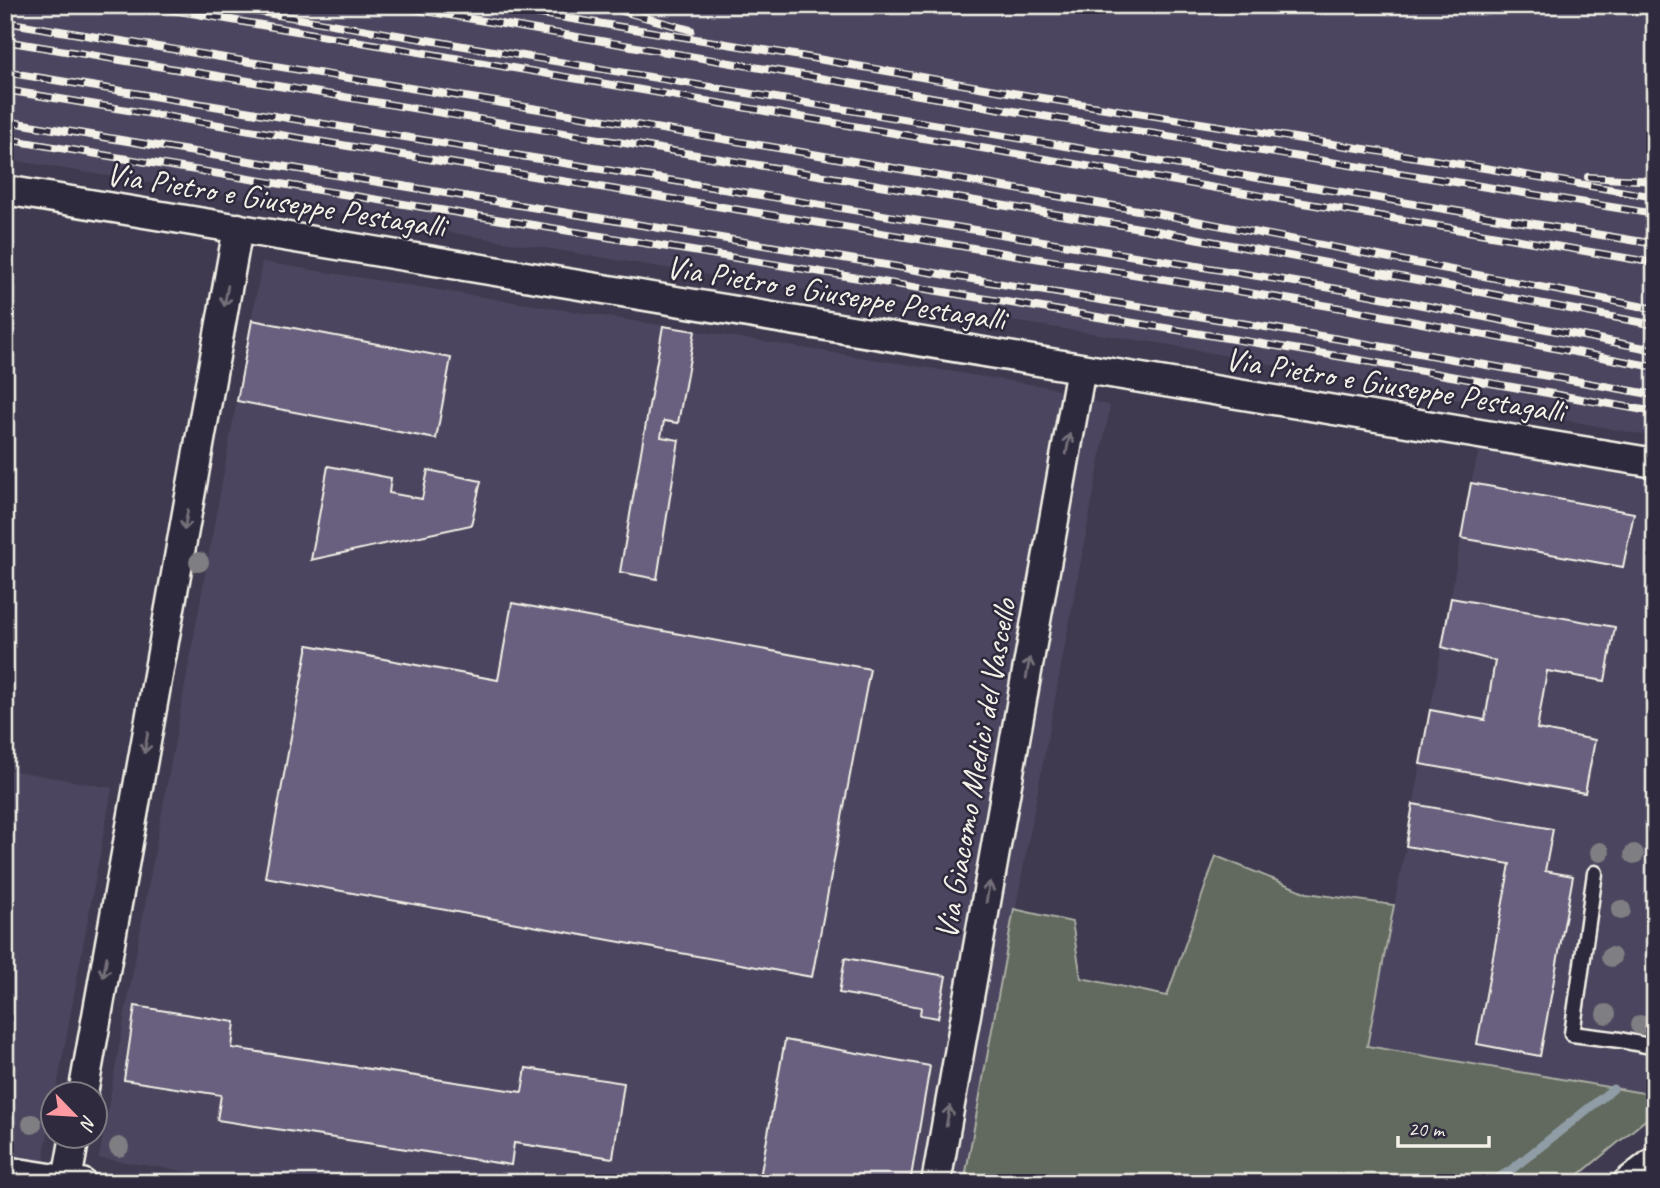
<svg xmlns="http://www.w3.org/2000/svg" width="1660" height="1188" viewBox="0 0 1660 1188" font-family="Caveat,sans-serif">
	<rect width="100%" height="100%" fill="#403a50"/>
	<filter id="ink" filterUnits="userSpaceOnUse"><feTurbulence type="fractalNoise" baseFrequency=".0143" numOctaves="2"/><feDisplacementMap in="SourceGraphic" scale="14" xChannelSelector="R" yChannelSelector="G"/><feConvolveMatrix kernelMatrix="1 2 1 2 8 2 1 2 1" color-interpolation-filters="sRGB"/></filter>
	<g filter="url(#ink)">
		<path fill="#4c455e" d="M5 5H1655V437L1164 344 751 282 5 159Z
			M262 262 1048 387 1110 406 964 1183H260L99 1158Z
			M1480 446 1655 476V1095L1366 1046 1406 846 1471 483Z
			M5 769 112 788 56 1093 52 1094V1110L45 1149 43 1183H5Z"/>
		<path fill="#626b5f" stroke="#abaea4" stroke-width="2" d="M1216 856 1307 893 1394 905 1367 1046 1655 1095V1112L1569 1183H964L1014 909 1072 922 1081 978 1167 996Z"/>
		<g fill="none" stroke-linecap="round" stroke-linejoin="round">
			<path stroke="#909ca6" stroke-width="9" d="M1490 1183 1511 1170 1613 1089"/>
		</g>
		<path fill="#67607e" stroke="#f4f1e8" stroke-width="2" d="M252 320 451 358 436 439 237 401Z
			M663 326 695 331 678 423 664 421 661 437 679 440 657 579 620 572Z
			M328 466 391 478 389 493 422 499 428 470 481 481 471 525 311 560Z
			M1471 483 1634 513 1623 567 1461 538Z
			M1451 598 1615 627 1605 681 1547 671 1537 729 1595 740 1585 793 1420 764 1430 710 1485 720 1495 661 1442 647Z
			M512 603 870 669 812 977 265 877 308 645 498 680Z
			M1413 804 1553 829 1545 871 1573 876 1540 1056 1477 1044 1510 864 1406 846Z
			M845 958 946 976 938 1018 920 1015 921 1007 839 993Z
			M135 1006 235 1022 232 1048 522 1092 526 1068 624 1083 613 1158 514 1143 511 1165 217 1120 221 1095 124 1080Z
			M785 1040 930 1066 910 1183H759Z"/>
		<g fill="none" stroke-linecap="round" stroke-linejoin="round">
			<defs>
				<path id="lane" d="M1595 873 1572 1034 1620 1040 1655 1047"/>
				<path id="street" d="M5 190 1655 463
					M83 1094 238 228
					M5 1171 82 1183
					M67 1180 75 1136
					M936 1183 1081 368
					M1627 1183 1655 1161"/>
			</defs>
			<use href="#lane" stroke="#f4f1e8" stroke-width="19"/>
			<use href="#street" stroke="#f4f1e8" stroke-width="33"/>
			<use href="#lane" stroke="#2f2a3d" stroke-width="14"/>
			<use href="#street" stroke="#2f2a3d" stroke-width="28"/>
			<defs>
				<path id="rail" d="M144 5 1655 263
					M217 5 1655 244
					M390 5 1043 116 1655 214
					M485 5 783 53 1042 98 1491 169 1655 197
					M600 5 691 30
					M5 22 778 148 1155 213 1655 309
					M5 41 1152 230 1655 325
					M5 72 1350 291 1655 350
					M5 90 1347 309 1655 367
					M5 121 1339 339 1655 395
					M5 139 1337 356 1655 412
					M1588 177 1655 181"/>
			</defs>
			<use href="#rail" stroke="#f4f1e8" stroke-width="8"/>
			<use href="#rail" stroke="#2f2a3d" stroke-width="5" stroke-dasharray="16" stroke-linecap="butt"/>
		</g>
		<g fill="#7f7e82">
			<circle cx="199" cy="562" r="10"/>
			<circle cx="1600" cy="852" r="10"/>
			<circle cx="1634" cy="854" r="10"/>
			<circle cx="1621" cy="910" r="10"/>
			<circle cx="1611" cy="957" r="10"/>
			<circle cx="1606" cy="1014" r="10"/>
			<circle cx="1640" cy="1025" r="10"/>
			<circle cx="32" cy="1124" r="10"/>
			<circle cx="119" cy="1147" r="10"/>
		</g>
		<defs><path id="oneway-shaft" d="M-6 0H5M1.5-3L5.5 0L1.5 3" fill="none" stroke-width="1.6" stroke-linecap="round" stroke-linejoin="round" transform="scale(1.75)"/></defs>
		<g stroke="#747079">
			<use href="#oneway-shaft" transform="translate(226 296) rotate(100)"/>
			<use href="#oneway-shaft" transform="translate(1068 444) rotate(-80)"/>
			<use href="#oneway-shaft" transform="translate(186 520) rotate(100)"/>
			<use href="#oneway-shaft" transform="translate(1028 668) rotate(-80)"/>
			<use href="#oneway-shaft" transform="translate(146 743) rotate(100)"/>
			<use href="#oneway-shaft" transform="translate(988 892) rotate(-80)"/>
			<use href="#oneway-shaft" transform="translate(105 967) rotate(100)"/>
			<use href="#oneway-shaft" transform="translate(948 1116) rotate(-80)"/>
		</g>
	</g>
	<g text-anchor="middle" stroke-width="5" stroke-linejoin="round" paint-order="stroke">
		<g font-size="33" fill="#f4f1e8" stroke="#2f2a3d">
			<text transform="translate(276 199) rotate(9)" y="12">Via Pietro e Giuseppe Pestagalli</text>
			<text transform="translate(836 292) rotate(9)" y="12">Via Pietro e Giuseppe Pestagalli</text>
			<text transform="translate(1395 384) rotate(9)" y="12">Via Pietro e Giuseppe Pestagalli</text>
			<text transform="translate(974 769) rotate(-80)" y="12">Via Giacomo Medici del Vascello</text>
		</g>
	</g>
	<rect width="1660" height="1188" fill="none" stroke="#2f2a3d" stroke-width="28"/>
	<rect x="14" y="14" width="1632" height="1160" fill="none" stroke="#f4f1e8" stroke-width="2.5" filter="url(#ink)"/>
	<g transform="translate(74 1115) rotate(115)"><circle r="33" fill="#2f2a3d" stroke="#7e7a81" stroke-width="2"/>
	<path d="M0-5L12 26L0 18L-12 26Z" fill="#ff9aa2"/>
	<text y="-10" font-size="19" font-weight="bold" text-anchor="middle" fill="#f4f1e8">N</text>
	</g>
	<path d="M1398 1136v10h91v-10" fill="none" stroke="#f4f1e8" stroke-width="3.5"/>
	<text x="1408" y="1136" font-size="21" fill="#f4f1e8" stroke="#2f2a3d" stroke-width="5" paint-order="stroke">20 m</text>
</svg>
